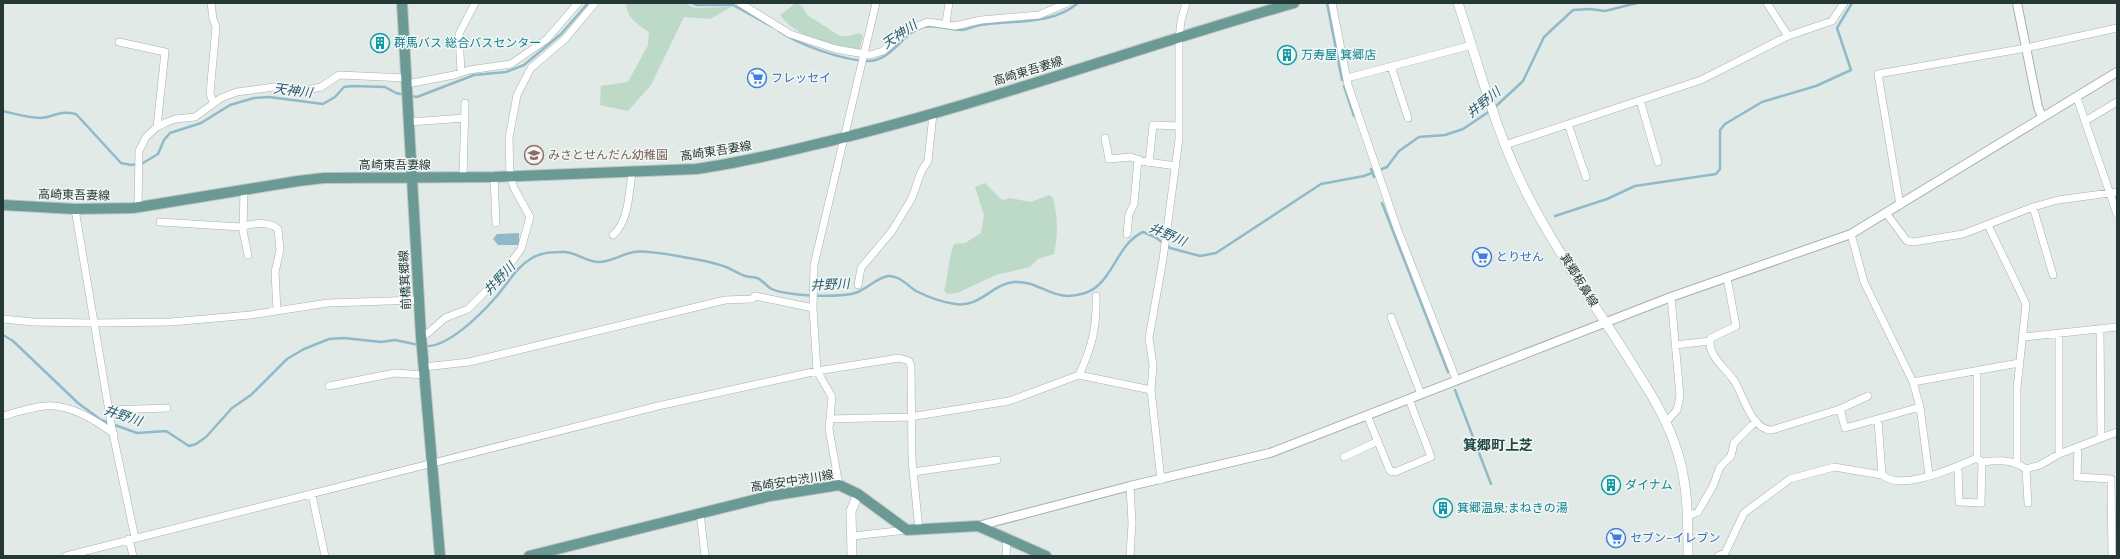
<svg xmlns="http://www.w3.org/2000/svg" width="2120" height="559" viewBox="0 0 2120 559" font-family="'DM Sans','Noto Sans JP',sans-serif">
	<rect width="100%" height="100%" fill="#e2eae7"/>
	<path fill="#bdd9c8" d="M626 3H685L695 8 731 7 710 19 684 17 651 85 628 111 600 105 601 86 628 82 648 45 649 32C637 24 627 18 626 3Z
		M796 3 802 6 807 15 840 36H849L859 33 863 35 860 48 858 50C831 46 797 38 780 15Z
		M985 183 1002 200 1010 198 1031 202 1049 195 1053 198C1058 217 1058 235 1054 254L1038 259 1030 267 996 275 957 293 947 294 944 290C949 275 948 259 954 244L965 243 981 233 984 215 975 187Z"/>
	<path fill="#90b9c9" d="M519 233V245H498L493 239 497 234Z"/>
	<g fill="none" stroke-linecap="round" stroke-linejoin="round">
		<path stroke="#90b9c9" stroke-width="2.5" d="M692 3 696 5H733L773 27
			M1327 3 1342 80
			M779 31C799 45 842 60 867 61 891 62 902 33 923 27 935 24 949 30 962 30 967 30 971 27 976 26 1009 19 1050 27 1078 3
			M1344 86 1354 116
			M410 96 417 97 474 75 506 72 524 65 561 34 588 3
			M1494 108 1523 81 1544 37 1573 10 1590 9 1605 11 1637 3
			M3 111C16 114 28 118 41 118 55 117 57 110 76 114L121 163 131 165 143 163 158 154 164 140 170 133 201 123 230 105 254 98 269 97 323 104 335 97 344 87 352 86 385 87 396 93 405 95
			M1371 169 1374 177
			M1382 203 1448 372
			M1555 216 1607 199 1635 186 1716 174 1720 169V130L1725 124 1762 102 1816 86 1851 70 1837 28 1852 3
			M3 335 13 341 78 403 101 420 137 433 166 431 189 446 196 444 206 437 232 408 251 395 287 359 304 349 329 339 344 338 381 342 395 340 419 345
			M424 346C447 349 482 313 496 297 508 284 516 267 532 258 542 252 553 252 564 252 576 252 586 262 599 262 611 262 622 254 634 252 646 249 709 261 723 266 730 268 737 273 745 276 749 277 753 277 757 278 762 280 766 285 770 288 776 292 786 293 794 294 807 296 843 297 855 293 866 290 876 278 888 276 899 275 908 286 916 291 928 297 941 302 955 304 980 308 992 284 1014 282 1041 280 1053 304 1085 293 1113 284 1116 244 1143 232L1155 237 1170 248 1200 256 1216 253 1321 184 1364 176 1387 167 1399 151 1419 137 1445 135 1463 129 1490 111
			M1455 390 1491 484"/>
		<defs>
			<path id="minor" d="M211 3 213 19 216 27 210 93 213 103
				M740 3 790 34 836 49 870 55 883 51 907 30 928 22 955 26 981 20 1039 15 1067 3
				M1332 3 1348 85 1397 228 1456 379
				M1767 3 1788 36
				M946 23 949 3
				M119 42 165 52 157 127
				M1391 66 1408 118
				M461 72 459 34 475 3
				M1347 78 1472 45
				M407 84 454 75 469 70 511 64 547 39 578 3
				M2077 98 2117 214
				M1640 100 1658 162
				M2085 121 2117 102
				M409 122 465 118
				M1568 124 1586 177
				M1105 138 1109 159 1131 157 1141 161 1176 166
				M1505 145 1701 80 1788 36 1832 21 1844 3
				M1149 163 1153 125 1179 126
				M463 177 465 103
				M494 177 496 223
				M244 189 243 231 248 255
				M1900 205 1878 74 2026 48 2117 28
				M138 207 139 151 146 137 157 127 165 123 175 119 195 117 221 98 237 92 274 87 302 91 321 87 339 75 406 78
				M2033 207 2053 275
				M75 209 112 429 135 538
				M1886 213 1907 241 1913 242 1963 234 2033 207 2058 200 2117 192
				M160 222 241 227C252 223 269 221 278 229L280 250 275 272 277 311
				M1988 225 2026 304 2017 388V463
				M1127 234 1129 214 1134 204 1138 159
				M1851 234 1864 282 1913 382 1920 407 1929 475
				M613 235C629 221 629 193 632 172
				M1727 278 1736 326 1711 338C1705 354 1727 369 1735 382 1743 395 1752 431 1772 430L1840 409 1868 396
				M858 285 861 268 892 231 912 198 921 172 928 161 933 114
				M1391 317 1421 394
				M3 319 33 322 94 323 171 322 250 315 328 303 419 300
				M2100 329 2101 436
				M2059 335V454
				M421 336 428 333 445 318 468 309 501 276 521 249 530 217 514 188 510 176 509 138 517 95 531 68 565 39 595 3
				M2024 337 2117 327
				M1675 345 1710 341
				M424 367 469 362 725 300 752 299 755 296 813 308
				M1977 371V458
				M1079 375 1151 390
				M1913 382 2019 363
				M329 386 395 373 425 375
				M1840 409 1845 428 1920 407
				M109 410 167 408
				M1367 415 1390 471 1395 472 1431 457 1409 399
				M3 416C17 412 32 407 46 406 69 404 96 420 114 434
				M830 419 910 417 1009 401 1079 375C1092 347 1097 327 1096 296
				M1878 420 1882 475C1903 492 1955 467 1977 458L1982 462C1999 460 2012 459 2026 469L2040 465 2059 454 2117 432
				M1666 422 1677 410 1680 396 1671 297
				M2078 447 2077 477 2111 479 2112 556
				M1344 457 1378 441
				M1958 466 1959 502 1981 503 1982 462
				M2026 469 2028 503
				M913 472 997 460
				M1161 480 1151 390 1153 365 1149 338 1163 259 1179 139V38L1181 21 1186 3
				M839 485 829 429 832 397 817 371 813 308 814 265 876 3
				M1130 486 1132 523 1130 556
				M312 495 325 556
				M700 513 705 556
				M1688 516 1698 512 1713 486 1720 467 1731 456 1734 443 1756 421
				M852 536 907 530
				M129 539 133 556
				M66 556 658 406 817 371 899 358 909 361 911 366 912 460 919 530
				M1006 556 1007 539
				M1718 556 1725 553 1744 513 1790 479 1834 467 1882 475"/>
			<path id="tertiary" d="M2017 3 2038 107 2042 117
				M978 526 1130 486 1270 453 1671 297 1851 234 2117 72"/>
			<path id="secondary" d="M1458 3C1479 66 1496 133 1526 192 1555 249 1593 302 1627 356 1644 383 1663 411 1674 442 1688 478 1688 517 1688 556
				M852 556 851 511 858 494"/>
			<path id="primary" d="M402 3 421 336 440 556
				M3 205 75 209 133 208 298 181 324 178 494 177 696 169C734 164 772 155 809 146 973 108 1132 49 1294 3
				M529 556 770 496 839 485 858 494 907 530 978 526 1046 556"/>
		</defs>
		<use href="#minor" stroke="#a5b1ae" stroke-width="8"/>
		<use href="#tertiary" stroke="#a5b1ae" stroke-width="10"/>
		<use href="#secondary" stroke="#a2b4b0" stroke-width="10"/>
		<use href="#primary" stroke="#bdc4c3" stroke-width="12"/>
		<use href="#minor" stroke="#fff" stroke-width="7"/>
		<use href="#tertiary" stroke="#fff" stroke-width="8"/>
		<use href="#secondary" stroke="#fff" stroke-width="9"/>
		<use href="#primary" stroke="#6b9a94" stroke-width="10"/>
	</g>
	<defs>
		<symbol id="building-ring" viewBox="-11 -11 22 22"><circle r="9.5" fill="#f2f7f5" stroke="#0f9aa8" stroke-width="1.5"/><path d="M-4-6H4V6H1V3H-1V6H-4ZM-2.5-4.3h1.7v1.8h-1.7ZM.8-4.3h1.7v1.8H.8ZM-2.5-1h1.7V.8h-1.7ZM.8-1h1.7V.8H.8Z" fill="#0f9aa8"/></symbol>
		<symbol id="supermarket-ring" viewBox="-11 -11 22 22"><circle r="9.5" fill="#f2f7f5" stroke="#3f7fe0" stroke-width="1.5"/><path d="M-6-5.5h2.5l.6 2H6L4.5 2H-2.5L-4.4-4H-6ZM-1.5 3.2a1.3 1.3 0 1 0 .1 0ZM3 3.2a1.3 1.3 0 1 0 .1 0Z" fill="#3f7fe0"/></symbol>
		<symbol id="school-ring" viewBox="-11 -11 22 22"><circle r="9.5" fill="#f2f7f5" stroke="#8d6e63" stroke-width="1.5"/><path d="M0-5L7-2L0 1L-7-2ZM-4 1L0 2.5L4 1V4Q0 6-4 4Z" fill="#8d6e63"/></symbol>
	</defs>
	<g fill-rule="evenodd">
		<use href="#building-ring" x="369" y="32" width="22" height="22"/>
		<use href="#building-ring" x="1276" y="44" width="22" height="22"/>
		<use href="#supermarket-ring" x="746" y="67" width="22" height="22"/>
		<use href="#school-ring" x="523" y="144" width="22" height="22"/>
		<use href="#supermarket-ring" x="1471" y="246" width="22" height="22"/>
		<use href="#building-ring" x="1600" y="474" width="22" height="22"/>
		<use href="#building-ring" x="1432" y="497" width="22" height="22"/>
		<use href="#supermarket-ring" x="1605" y="527" width="22" height="22"/>
	</g>
	<g text-anchor="middle" stroke-width="3" stroke-linejoin="round" paint-order="stroke">
		<g font-size="12" fill="#0d838f" stroke="#f2f7f5" text-anchor="start">
			<text x="394" y="47">群馬バス 総合バスセンター</text>
			<text x="1301" y="59">万寿屋 箕郷店</text>
			<text x="1625" y="489">ダイナム</text>
			<text x="1457" y="512">箕郷温泉;まねきの湯</text>
		</g>
		<g font-size="12" fill="#243936" stroke="#f2f7f5">
			<text transform="translate(1028 71) rotate(-17)" y="4">高崎東吾妻線</text>
			<text transform="translate(716 151) rotate(-9)" y="4">高崎東吾妻線</text>
			<text x="395" y="169">高崎東吾妻線</text>
			<text transform="translate(74 195) rotate(1)" y="4">高崎東吾妻線</text>
			<text transform="translate(405 280) rotate(-93)" y="4">前橋箕郷線</text>
			<text transform="translate(1579 280) rotate(58)" y="4">箕郷板鼻線</text>
			<text transform="translate(792 481) rotate(-9)" y="4">高崎安中渋川線</text>
		</g>
		<g font-size="12" fill="#366cbe" stroke="#f2f7f5" text-anchor="start">
			<text x="771" y="82">フレッセイ</text>
			<text x="1496" y="261">とりせん</text>
			<text x="1630" y="542">セブン-イレブン</text>
		</g>
		<g font-size="12" fill="#785e54" stroke="#f2f7f5" text-anchor="start">
			<text x="548" y="159">みさとせんだん幼稚園</text>
		</g>
		<g font-size="13" font-style="italic" fill="#25596d" stroke="#f2f7f5">
			<text transform="translate(899 34) rotate(-34)" y="5">天神川</text>
			<text transform="translate(293 90) rotate(7)" y="5">天神川</text>
			<text transform="translate(1483 102) rotate(-39)" y="5">井野川</text>
			<text transform="translate(1168 234) rotate(23)" y="5">井野川</text>
			<text transform="translate(499 278) rotate(-47)" y="5">井野川</text>
			<text transform="translate(830 284) rotate(-3)" y="5">井野川</text>
			<text transform="translate(123 415) rotate(19)" y="5">井野川</text>
		</g>
		<g font-size="14" font-weight="bold" fill="#224844" stroke="#f2f7f5">
			<text x="1498" y="450">箕郷町上芝</text>
		</g>
	</g>
	<rect width="2120" height="559" fill="none" stroke="#243936" stroke-width="8"/>
</svg>
